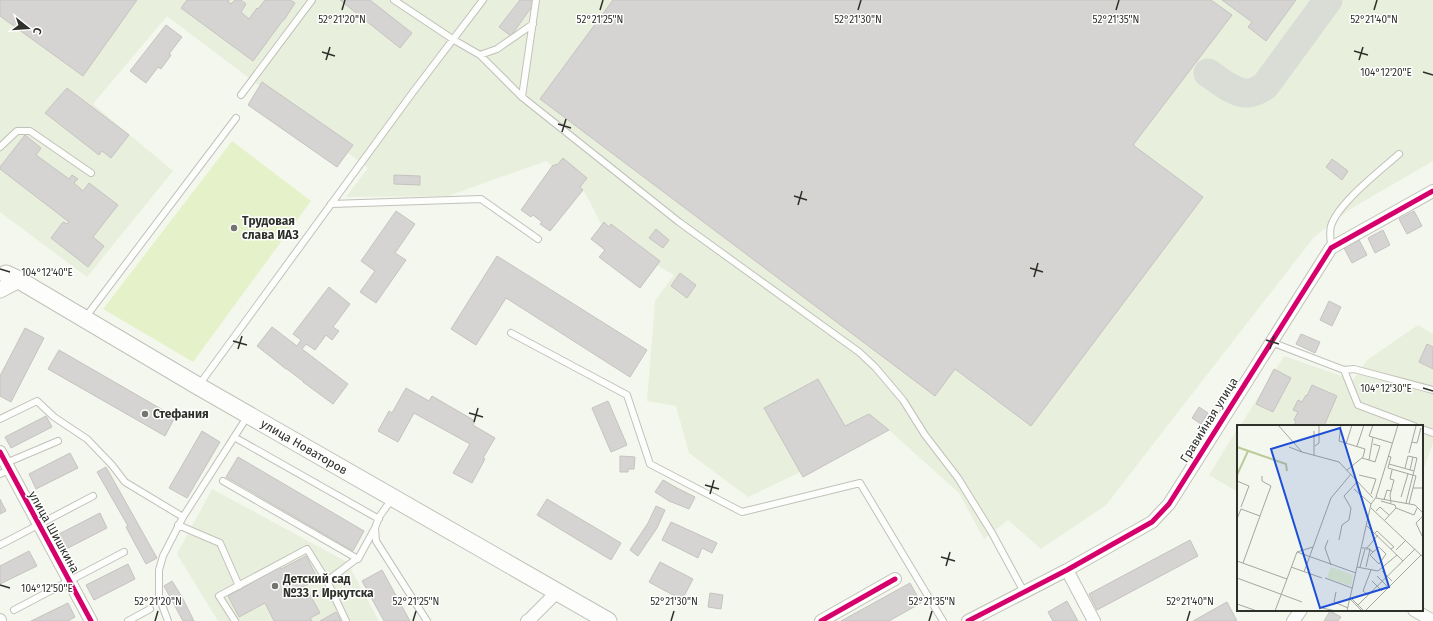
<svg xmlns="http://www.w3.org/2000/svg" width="1433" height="621" viewBox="0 0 1433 621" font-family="'Fira Sans',sans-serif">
	<rect width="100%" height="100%" fill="#f4f7ed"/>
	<path fill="#e9efdd" d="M0 0H1433V161L1352 208 1314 237 1106 505 1041 549 1008 520 984 539 959 493 889 430 748 497 689 453 676 406 647 401 655 301 674 275 608 237 584 191 546 161 448 196 346 197 368 168 167 16 93 104 173 171 87 277 0 212Z
		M1418 325 1433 334V443L1422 473V426H1240L1284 356 1353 380 1367 360Z
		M1238 428V492L1209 475Z
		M212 489 347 562 379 621H218L177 554Z"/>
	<path fill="#e5f2c9" d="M232 141 311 201 193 362 103 309Z"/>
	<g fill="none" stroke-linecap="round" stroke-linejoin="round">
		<path stroke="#dadcd6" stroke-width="29" d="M1208 73C1219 80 1234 94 1248 93 1254 93 1260 89 1265 86L1328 0"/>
	</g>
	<path fill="#d6d4d2" stroke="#c5c3c0" d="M0 0H137L83 76 0 16Z
		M187 0H229L228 2 231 4 235 0H241L246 4 241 12 249 19 257 8 258 9 265 0H290L295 3 284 20H283L253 61 181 8Z
		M340 0H370L412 33 400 48Z
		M520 0H532L535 2 511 36 499 27Z
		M613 0H1211L1232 15 1133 145 1203 197 1031 426 955 369 935 396 540 99Z
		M1222 0H1296L1266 41 1248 27 1252 22Z
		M166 25 182 37 169 54 171 55 161 69 158 67 146 83 130 71Z
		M262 82 353 145 337 167 248 105Z
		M67 88 129 135 111 158 102 151 99 155 45 113Z
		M25 135 41 148 36 155 69 179 72 175 78 179 74 183 83 191 89 183 118 205 93 237 104 246 88 267 51 238 63 222 67 224 69 222 0 169V167Z
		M563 158 587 178 580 187 583 190 550 231 540 224 542 222 533 215 531 217 521 210 553 165 554 166 556 164 557 165Z
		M1332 159 1348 171 1342 180 1326 167Z
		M394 175 420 176V185L394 184Z
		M396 211 415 224 395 253 406 260 376 303 360 292 375 271 361 261Z
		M1414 211 1422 226 1407 234 1399 219Z
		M604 222 609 227 611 224 660 261 640 288 599 257 605 250 591 239Z
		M656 229 669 240 663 248 649 238Z
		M1383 230 1390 245 1375 253 1368 238Z
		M1359 240 1367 255 1352 263 1344 248Z
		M497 256 647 350 630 377 506 298 476 345 451 329Z
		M680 273 696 285 687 298 671 286Z
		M329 287 350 304 333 327 339 331 332 340 326 335 315 350 306 344 302 349 348 384 333 404 303 382H304L287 369H286L257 346 272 327 297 346 301 340 293 334Z
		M1329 301 1341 307 1332 326 1320 320Z
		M25 328 44 338 11 402 0 396V376Z
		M1301 334 1320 342 1315 353 1296 344Z
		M1427 344 1433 347V369L1419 362Z
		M59 350 175 417 165 436 48 369Z
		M1274 369 1291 378 1273 412 1256 404Z
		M818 379 845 426 869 414 889 430 803 477 764 408Z
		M1312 385 1337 396 1324 426H1294L1296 421 1294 420 1298 412 1293 410 1298 400 1302 402 1306 395 1307 396Z
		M406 388 429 401 432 396 475 421 473 425 495 438 483 458 485 459 472 483 453 473 470 444 414 413 398 442 378 431 389 411 392 413Z
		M608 401 627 445 611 452 592 408Z
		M1199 407 1208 413 1201 424 1192 418Z
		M46 416 52 427 11 448 5 437Z
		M202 431 220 442 187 498 169 488Z
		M70 453 78 468 36 489 29 474Z
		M620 456 635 457 634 469H628V472H620Z
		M238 457 364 531 353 551 226 477Z
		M106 467 157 558 146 564 126 527 128 526 97 472Z
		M663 480 677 488 695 497 689 509 669 501 655 492Z
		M0 499 6 511 0 514Z
		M547 499 621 543 611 560 537 515Z
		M656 506 665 510 657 528 638 556 630 550 648 523Z
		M100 513 107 528 66 549 59 534Z
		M671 522 717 543 712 553 702 548 698 558 662 540Z
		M1190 540 1198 556 1097 610 1089 594Z
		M29 551 37 566 0 584V566Z
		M306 556 318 579 295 591 298 597 308 591 320 613 310 618 312 621H274L265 603 239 617 228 596 253 582 251 578 278 563 281 569Z
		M660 562 693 579 682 600 649 582Z
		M128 564 135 579 94 600 86 585Z
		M382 570 410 621H384L362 581Z
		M172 581 182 597 194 621H183L164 586Z
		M910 583 921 603 889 621H841Z
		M710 593 723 595 721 609 708 607Z
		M1067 601 1078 621H1053L1048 612Z
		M1227 602 1237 621H1193Z
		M68 603 75 617 68 621H31Z
		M1330 611 1341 617 1338 621H1324Z
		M336 612 341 621H320Z"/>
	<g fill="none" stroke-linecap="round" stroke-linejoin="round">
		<defs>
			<path id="service" d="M394 0 454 40 480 55 522 97 679 222 859 352 875 367 903 400 925 435 958 478 992 533 1024 592
				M480 55 497 49 533 24
				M241 95 312 0
				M522 97 536 0
				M0 147 17 131H30L91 173
				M331 204 481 199 538 239
				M1331 248C1331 241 1329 233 1331 226 1338 203 1380 171 1399 154
				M85 318 236 118
				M511 333 627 395 650 464 742 512 860 483 943 621
				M1271 342 1344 370 1354 369 1433 390
				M1344 370 1358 405 1414 426
				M199 385 413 92 483 0
				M0 419 37 401 54 417 87 439 112 465 125 482 183 517
				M1422 429 1433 433
				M234 437 379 519
				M6 463 58 441
				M0 474 9 470
				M223 481 358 559 375 528
				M392 499 379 517 375 528 376 541 427 621
				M178 525 220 543 239 586
				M0 545 93 496
				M327 581 359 557
				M14 610 124 552
				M128 621 150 609
				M168 621 159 597V570L163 556 183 517 247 417
				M235 621 219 596 307 549 327 581 346 621"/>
			<path id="minor" d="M0 452 91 621
				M1067 570 1094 621
				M1414 610 1433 621
				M0 620V621
				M527 621 530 619 557 592
				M821 621 895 579
				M968 621 1067 570 1152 522 1169 504 1331 248 1433 191
				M1293 621 1301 610"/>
			<path id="tertiary" d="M0 290 19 280"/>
			<path id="secondary" d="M6 274 19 280 198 386 608 621"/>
		</defs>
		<use href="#service" stroke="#c0c2bb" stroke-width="8"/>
		<use href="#minor" stroke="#c0c2bb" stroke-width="14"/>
		<use href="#tertiary" stroke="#c0c2bb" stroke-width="17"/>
		<use href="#secondary" stroke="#c0c2bb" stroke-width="19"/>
		<use href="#service" stroke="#fdfefc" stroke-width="6"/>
		<use href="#minor" stroke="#fdfefc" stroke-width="12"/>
		<use href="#tertiary" stroke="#fdfefc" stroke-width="15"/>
		<use href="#secondary" stroke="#fdfefc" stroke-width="17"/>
		<defs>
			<path id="cycleway" d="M0 452 91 621
				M821 621 895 579
				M968 621 1067 570 1152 522 1169 504 1331 248 1433 191"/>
		</defs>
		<use href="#cycleway" stroke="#fff" stroke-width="8"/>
		<use href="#cycleway" stroke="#d6006c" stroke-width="5"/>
	</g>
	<path fill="none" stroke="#2e302a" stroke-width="1.5" d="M342 10 345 0M600 10 603 0M858 10 861 0M1116 10 1119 0M1374 10 1377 0M1354 51 1368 55M322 52 335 56M326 60 330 47M1359 60 1363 47M1423 72 1433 75M558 124 571 128M562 132 566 119M794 196 807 200M798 205 802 191M1030 268 1043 272M0 269 10 272M1034 277 1038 263M1266 340 1279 344M233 341 247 345M238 349 242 336M1270 349 1274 336M1423 388 1433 391M469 413 483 417M474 422 478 408M705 485 719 489M710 494 714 480M941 557 955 561M946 566 950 552M0 585 10 588M155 621 158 611M413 621 416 611M671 621 674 611M929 621 932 611M1187 621 1190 611"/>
	<g fill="#73766e" stroke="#fff" stroke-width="1.5">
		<circle cx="234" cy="228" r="4"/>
		<circle cx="145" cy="414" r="4"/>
		<circle cx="275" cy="586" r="4"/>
	</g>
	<g text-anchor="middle" stroke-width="3" stroke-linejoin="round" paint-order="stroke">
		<g font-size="12" font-weight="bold" fill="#2e302a" stroke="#fff" text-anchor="start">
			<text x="242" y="225">Трудовая<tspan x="242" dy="14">слава ИАЗ</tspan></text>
			<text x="153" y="418">Стефания</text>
			<text x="283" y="583">Детский сад<tspan x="283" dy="14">№33 г. Иркутска</tspan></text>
		</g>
		<g font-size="12" fill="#2e302a" stroke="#fff">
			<text transform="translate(1209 420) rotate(-58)" y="4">Гравийная улица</text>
			<text transform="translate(304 447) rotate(30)" y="4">улица Новаторов</text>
			<text transform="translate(54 532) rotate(61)" y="4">улица Шишкина</text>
		</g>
	</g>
	<g transform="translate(1237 425)">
		<rect width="186" height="186" fill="#f4f7ed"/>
		<path d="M94 142 116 150 114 161 90 153Z" fill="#e5f2c9"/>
		<path fill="none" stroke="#bccb9a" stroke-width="2" d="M0 22 49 39 50 46M0 50 11 26"/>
		<path fill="none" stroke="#a5a79f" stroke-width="1" d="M41 0 65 27 102 37 136 73M104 0 102 16 128 24 126 32 110 45M136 0 132 11 155 18M77 6V30M175 17 180 18 184 3M109 19 115 0M78 21 82 18V0M120 21 127 0M52 22 65 27M172 28 179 1M151 31 154 32 152 39 177 46 169 78M125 33 132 35 136 12M132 35 138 37 143 21 136 19M152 39 151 43 179 51 176 63M168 43 171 31 180 33 177 46M173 45 176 32M122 50 139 54 134 69M0 56 12 61 4 82M117 64 134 79M139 72 161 0M164 72 171 49M139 73 178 80 186 88M147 75 150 65 154 66M144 76 158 80 159 83M154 78 153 70 157 55 153 54 155 45M172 79 176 63H186M134 83 186 132M139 86 143 82 152 90M0 94 4 84 23 91 34 61 25 56V51M186 94 185 92 179 98 186 113M148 95 159 83 177 90 180 83M130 101 166 136M138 108 140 106 157 122 154 124M91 115 88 123 94 140M102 115 105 100 112 95 114 83 107 71 121 56M125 123H130L141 110M129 124H133L129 142M132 124 136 127 142 122 149 129 142 139 133 130 136 127M159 125 169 115M60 127 76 122M0 136 50 154 60 127 119 148M6 138 23 91M54 142 85 153M120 142 141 146 160 130M123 142 128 124M145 146 155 156M67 147 94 73 114 49M140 151 150 161M0 153 65 177M88 153 115 163M135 156 145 166M99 167 97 177 111 183M131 170 126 166 134 145M113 172 127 186M113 173 134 79 140 71M113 174 125 186M0 179 20 186M121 180 178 124M85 183 99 186M38 186 50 154M110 186 113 172M128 186 184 130"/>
		<path fill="#1d4ed8" fill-opacity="0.15" stroke="#1d4ed8" stroke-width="2" d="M103 3 152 162 83 183 34 24Z"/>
		<rect width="186" height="186" fill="none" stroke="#2e302a" stroke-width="2"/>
	</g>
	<g font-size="10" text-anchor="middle" fill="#2e302a" stroke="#fff" stroke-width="3" stroke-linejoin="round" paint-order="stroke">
		<text x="342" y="23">52°21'20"N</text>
		<text x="600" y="23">52°21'25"N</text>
		<text x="858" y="23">52°21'30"N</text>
		<text x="1116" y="23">52°21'35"N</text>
		<text x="1374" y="23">52°21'40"N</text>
		<text x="1386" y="76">104°12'20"E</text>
		<text x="47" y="276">104°12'40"E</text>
		<text x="1386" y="392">104°12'30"E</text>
		<text x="47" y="592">104°12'50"E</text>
		<text x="158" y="605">52°21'20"N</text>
		<text x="416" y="605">52°21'25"N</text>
		<text x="674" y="605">52°21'30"N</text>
		<text x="932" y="605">52°21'35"N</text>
		<text x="1190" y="605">52°21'40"N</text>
	</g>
	<g transform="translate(28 28) rotate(107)" stroke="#ffffff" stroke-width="3" paint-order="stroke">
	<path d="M0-3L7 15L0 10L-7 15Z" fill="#2e302a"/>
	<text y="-6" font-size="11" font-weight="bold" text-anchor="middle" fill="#2e302a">С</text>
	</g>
</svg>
